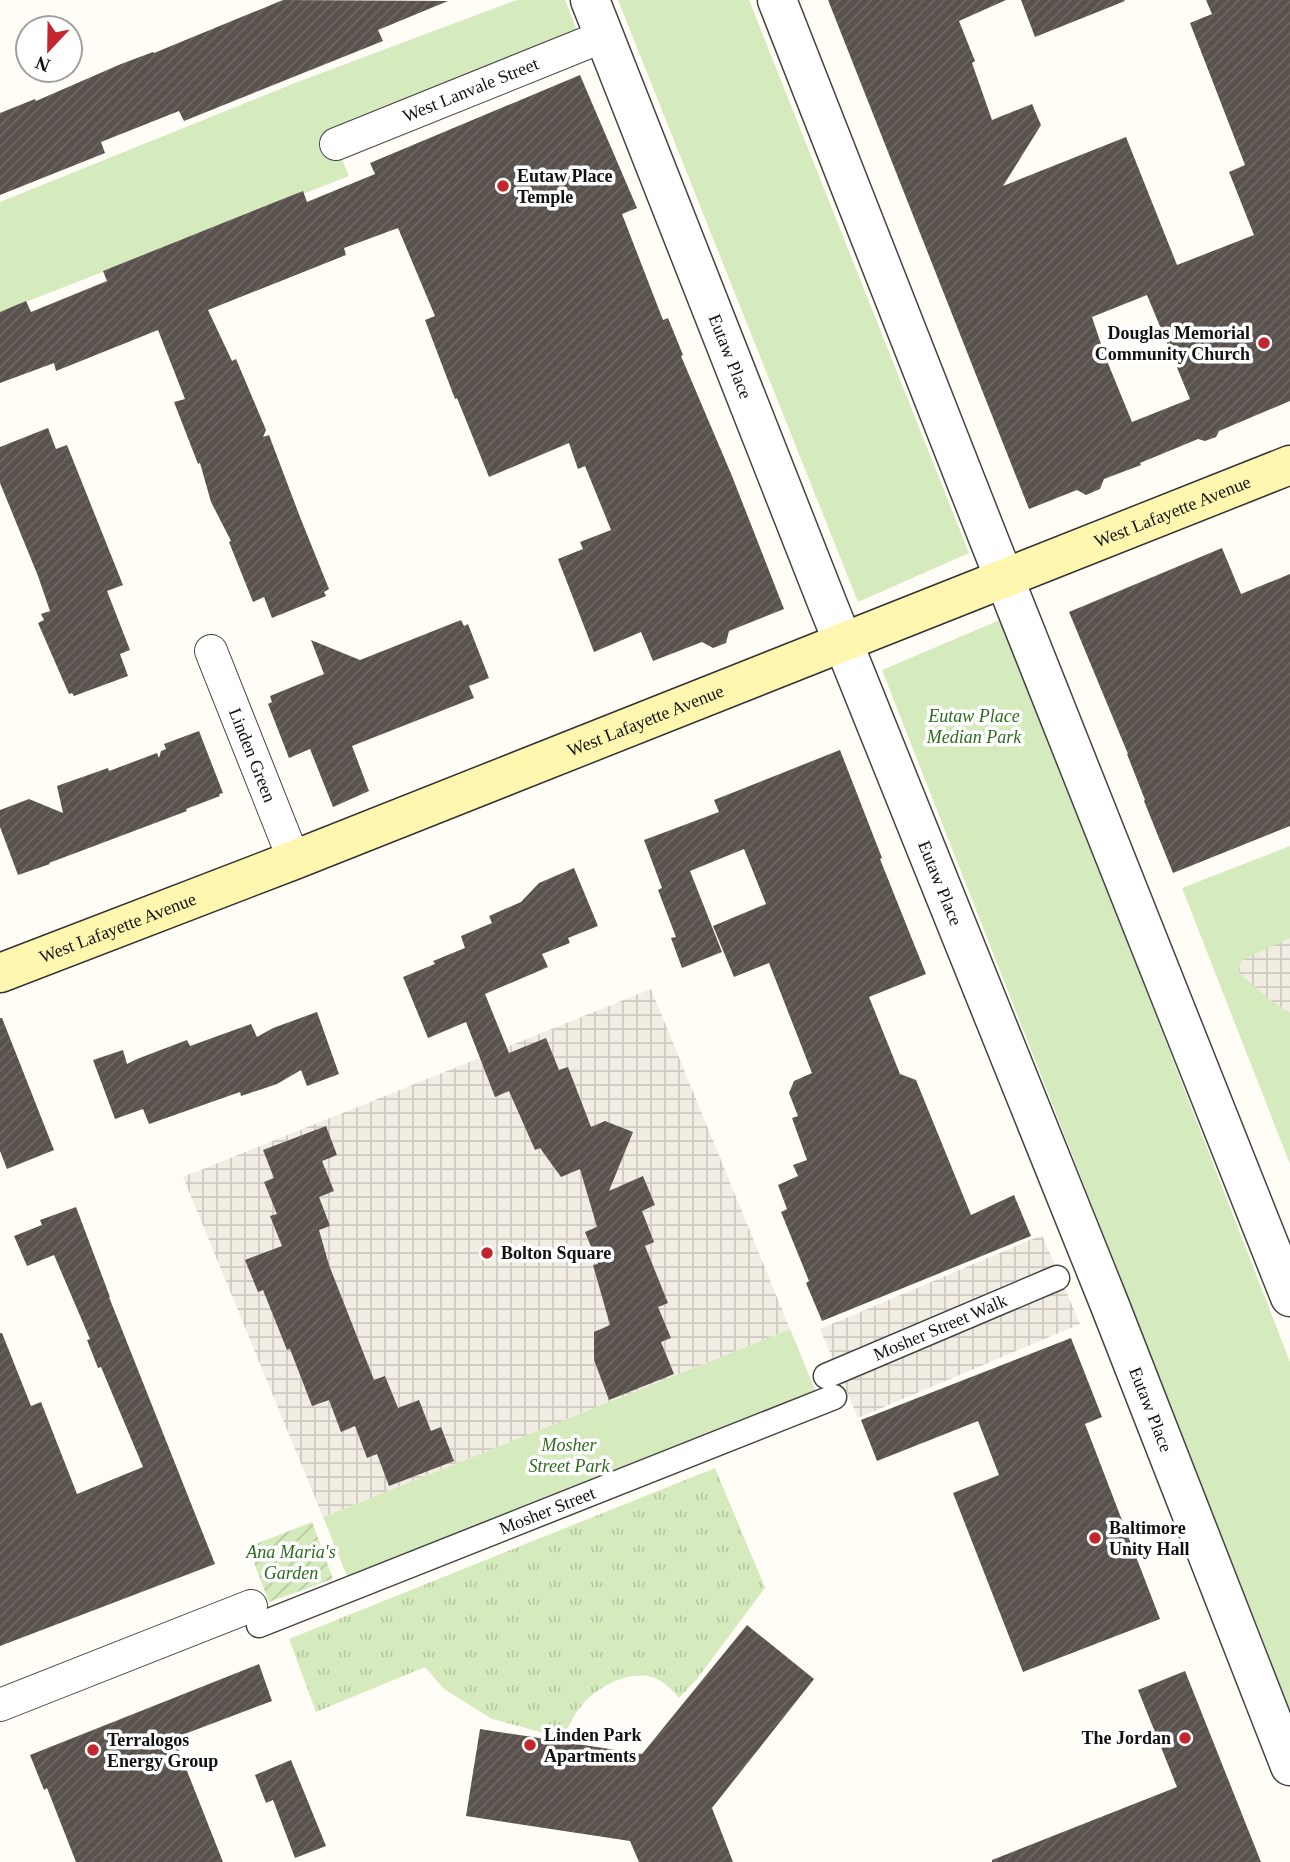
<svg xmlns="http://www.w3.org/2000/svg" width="1290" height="1862" viewBox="0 0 1290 1862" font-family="'Times New Roman',serif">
	<defs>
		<pattern id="grass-tufts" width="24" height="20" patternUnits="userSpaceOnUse" patternTransform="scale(1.75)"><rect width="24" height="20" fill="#d5ebbd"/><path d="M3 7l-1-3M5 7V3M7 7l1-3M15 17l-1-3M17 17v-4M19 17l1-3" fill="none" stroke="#b6c8a1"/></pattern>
		<pattern id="garden-furrows" width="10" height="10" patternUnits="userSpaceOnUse" patternTransform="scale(1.75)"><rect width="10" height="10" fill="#d5ebbd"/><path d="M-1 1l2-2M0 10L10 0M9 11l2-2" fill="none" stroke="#b6c8a1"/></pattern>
		<pattern id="plaza-grid" width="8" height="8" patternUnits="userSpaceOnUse" patternTransform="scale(1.75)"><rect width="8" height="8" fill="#f1ede2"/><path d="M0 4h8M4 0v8" fill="none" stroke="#cecac1"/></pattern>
		<pattern id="building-hatch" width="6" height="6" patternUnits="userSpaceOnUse" patternTransform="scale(1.75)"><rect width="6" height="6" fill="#5a524d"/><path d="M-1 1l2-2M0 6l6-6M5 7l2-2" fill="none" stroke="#6d6662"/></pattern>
	</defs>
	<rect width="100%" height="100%" fill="#fffdf5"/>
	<path fill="url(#grass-tufts)" d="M715 1468 765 1588 697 1679 679 1698C671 1689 661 1678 648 1676 624 1673 598 1687 583 1704 574 1714 569 1726 563 1738L492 1719 444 1689 425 1667 316 1712 289 1639Z"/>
	<path fill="#d5ebbd" d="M517 0H565L581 41 339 152 349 176 0 312V202L295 83Z
		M618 0H749L969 553 858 602Z
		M1002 619 1290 1362V1710L882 670Z
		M1290 846V1164L1182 888Z
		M790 1329 816 1392 349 1581 323 1517Z"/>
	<path fill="url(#garden-furrows)" d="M312 1522 333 1579 269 1602 248 1547Z"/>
	<path fill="url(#plaza-grid)" d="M1290 938V1013L1269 999 1239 973V968L1242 960Z
		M651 989 790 1329 323 1517 183 1177Z
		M1042 1235 1080 1324 858 1418 820 1329Z"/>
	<path fill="url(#building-hatch)" fill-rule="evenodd" d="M283 0 448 1 378 30 383 41 184 121 179 111 101 142 105 153 0 195V113L35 99 36 101 121 64 153 52 154 53Z
		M828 0H1006L959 21 975 61 972 63 992 120 1032 104 1041 125 1003 186 1126 137 1177 265 1254 235 1229 172 1245 165 1190 23 1212 14 1206 0H1290V401L1219 431 1216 437 1205 441 1198 439 1140 463 1141 465 1104 479 1100 489 1086 495 1077 490 1029 509ZM1147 295 1190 399 1132 422 1105 356 1092 317Z
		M1021 0H1124L1125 1 1035 37Z
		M580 75 637 208 622 214 663 320 668 318 683 355 681 356 732 476 784 609 729 631 726 643 713 648 702 642 653 661 641 632 594 652 558 559 583 549 580 542 611 530 585 466 578 469 569 443 489 477 457 398 455 399 425 320 435 316 398 228 344 248 346 255 208 310 232 361 236 359 266 430 263 437 269 435 300 517 329 589 324 592 326 596 272 618 264 597 253 602 229 542 231 541 211 502 200 463 198 464 174 402 185 399 158 330 56 371 54 363 0 383V312L26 301 31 312 107 281 103 271 303 191 307 202 375 174 370 163Z
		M48 428 56 449 67 445 123 585 107 591 130 650 120 654 128 676 74 696 72 693 69 694 38 623 44 620 41 614 50 611 38 576 0 483V447Z
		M1222 548 1241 594 1290 574V826L1173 873 1144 801 1145 800 1127 754H1128L1069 612Z
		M461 620 464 626 468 624 489 678 469 686 474 698 352 746 369 791 333 807 310 749 289 758 268 704 272 702 270 696 324 674 311 640 360 660Z
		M199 731 223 793 219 794 220 796 186 809 187 811 49 863 50 864 18 875 0 827V810L29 799 63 813 57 786 108 768 109 771 157 753 159 758 161 751 166 749 164 744Z
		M840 750 882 858 880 859 926 974 869 997 900 1074 916 1080 971 1215 1014 1195 1031 1236 822 1321 806 1283 809 1281 781 1212 787 1209 778 1185 798 1176 793 1165 807 1160 792 1118 798 1116 789 1093 794 1081 812 1073 769 963 734 977 713 926 766 904 744 849 690 871 722 952 682 968 671 938 676 937 658 890 662 888 644 840 719 812 714 800Z
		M574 868 598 926 568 938 570 943 542 954 548 967 485 994 509 1053 546 1038 559 1070 568 1067 591 1127 605 1121 633 1132 609 1191 643 1176 655 1205 642 1211 654 1242 645 1246 668 1303 658 1307 671 1338 661 1342 674 1374 609 1400 594 1360V1332L610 1325 593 1265 598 1264 585 1232 597 1227 580 1169 561 1177 540 1148 535 1150 509 1091 495 1097 466 1022 428 1038 403 977 435 964 433 961 465 948 461 936 492 923 489 916 521 902 539 883Z
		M317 1012 339 1074 307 1086 301 1070 277 1084 241 1096 240 1092 149 1124 143 1109 115 1119 93 1060 123 1050 127 1064 137 1059 187 1040 190 1046 251 1024 257 1037 273 1028Z
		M0 1018H2L54 1150 7 1169 0 1151Z
		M326 1126 337 1155 322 1161 334 1191 319 1197 330 1226 319 1230 329 1265 374 1380 385 1376 398 1408 419 1400 431 1431 441 1427 454 1461 389 1486 377 1454 367 1458 355 1426 341 1432 329 1400 312 1406 290 1349 287 1350 263 1290 258 1292 245 1260 282 1246 270 1216 277 1214 264 1182 274 1178 263 1150Z
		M76 1207 110 1297H109L215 1564 0 1646V1333H2L31 1406 41 1402 77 1494 143 1467 101 1367 98 1368 87 1340 90 1339 54 1255 27 1266 14 1236 42 1225 40 1220Z
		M1071 1338 1102 1417 1085 1424 1160 1619 1023 1672 953 1493 999 1475 978 1421 877 1461 861 1420Z
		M747 1625 814 1679 712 1808 733 1862H639L630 1841 466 1816 480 1729 642 1754Z
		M259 1664 272 1701 174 1738 223 1862H76L47 1788 44 1790 30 1755Z
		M1185 1671 1261 1862H992V1860L1177 1787 1138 1690Z
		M291 1760 326 1846 295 1858 273 1800 266 1803 255 1775Z"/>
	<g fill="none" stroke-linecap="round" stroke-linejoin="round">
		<defs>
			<g id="pedestrian">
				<path id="s1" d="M826 1376 1057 1278"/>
				<path id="s2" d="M259 1625 834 1397"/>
			</g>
			<g id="minor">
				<path id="s3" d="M336 144 604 36"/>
				<path id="s4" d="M211 651 294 860"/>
				<path d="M0 1705 251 1606"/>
			</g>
			<g id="tertiary">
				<path id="s5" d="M590 0 828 605 1109 1303 1290 1766"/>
				<path d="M777 0 989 540 1290 1297"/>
			</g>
			<g id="secondary">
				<path id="s6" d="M0 973 294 860 1290 465"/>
			</g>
		</defs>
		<use href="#pedestrian" stroke="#444" stroke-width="27"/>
		<use href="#minor" stroke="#444" stroke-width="34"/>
		<use href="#tertiary" stroke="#444" stroke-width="41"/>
		<use href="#secondary" stroke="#333" stroke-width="41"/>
		<use href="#pedestrian" stroke="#fff" stroke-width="24"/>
		<use href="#minor" stroke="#fff" stroke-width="32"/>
		<use href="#tertiary" stroke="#fff" stroke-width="38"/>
		<use href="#secondary" stroke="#fff6b0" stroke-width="38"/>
	</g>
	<g fill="#c4262e" stroke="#fff" stroke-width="2.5">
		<circle cx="503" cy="186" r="7"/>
		<circle cx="1264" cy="343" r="7"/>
		<circle cx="487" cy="1253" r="7"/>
		<circle cx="1095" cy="1538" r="7"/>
		<circle cx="1185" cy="1738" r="7"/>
		<circle cx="530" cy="1745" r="7"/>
		<circle cx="93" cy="1750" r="7"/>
	</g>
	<g text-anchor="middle" stroke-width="7" stroke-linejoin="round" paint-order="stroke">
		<g font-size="18" fill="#111" stroke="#fff">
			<text dy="6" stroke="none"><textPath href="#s3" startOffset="145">West Lanvale Street</textPath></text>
			<text dy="6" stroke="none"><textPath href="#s5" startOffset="383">Eutaw Place</textPath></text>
			<text dy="6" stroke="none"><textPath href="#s6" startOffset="1260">West Lafayette Avenue</textPath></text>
			<text dy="6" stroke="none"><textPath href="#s6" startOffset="693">West Lafayette Avenue</textPath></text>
			<text dy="6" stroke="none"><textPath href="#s4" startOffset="112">Linden Green</textPath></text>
			<text dy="6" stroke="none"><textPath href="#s5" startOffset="950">Eutaw Place</textPath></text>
			<text dy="6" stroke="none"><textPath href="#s6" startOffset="126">West Lafayette Avenue</textPath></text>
			<text dy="6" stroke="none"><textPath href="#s1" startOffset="124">Mosher Street Walk</textPath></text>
			<text dy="6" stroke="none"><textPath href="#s5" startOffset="1517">Eutaw Place</textPath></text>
			<text dy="6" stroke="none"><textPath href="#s2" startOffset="310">Mosher Street</textPath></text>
		</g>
		<g font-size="18" font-weight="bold" fill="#111" stroke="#fff" text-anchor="start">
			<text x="517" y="182">Eutaw Place<tspan x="517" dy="21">Temple</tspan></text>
			<text x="1250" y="339" text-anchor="end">Douglas Memorial<tspan x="1250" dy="21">Community Church</tspan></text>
			<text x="501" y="1259">Bolton Square</text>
			<text x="1109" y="1534">Baltimore<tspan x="1109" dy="21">Unity Hall</tspan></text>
			<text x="544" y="1741">Linden Park<tspan x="544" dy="21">Apartments</tspan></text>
			<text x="1171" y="1744" text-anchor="end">The Jordan</text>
			<text x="107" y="1746">Terralogos<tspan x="107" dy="21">Energy Group</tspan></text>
		</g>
		<g font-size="18" font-style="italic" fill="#2f6b1f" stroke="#fff">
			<text x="974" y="722">Eutaw Place<tspan x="974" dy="21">Median Park</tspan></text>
			<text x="569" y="1451">Mosher<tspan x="569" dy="21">Street Park</tspan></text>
			<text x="291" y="1558">Ana Maria's<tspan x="291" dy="21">Garden</tspan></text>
		</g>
	</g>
	<g transform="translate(49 49) rotate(202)"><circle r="33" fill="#ffffff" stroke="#a0a0a0" stroke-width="2"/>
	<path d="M0-5L12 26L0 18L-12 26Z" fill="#c4262e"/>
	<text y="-10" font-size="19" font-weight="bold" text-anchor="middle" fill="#111111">N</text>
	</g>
</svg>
